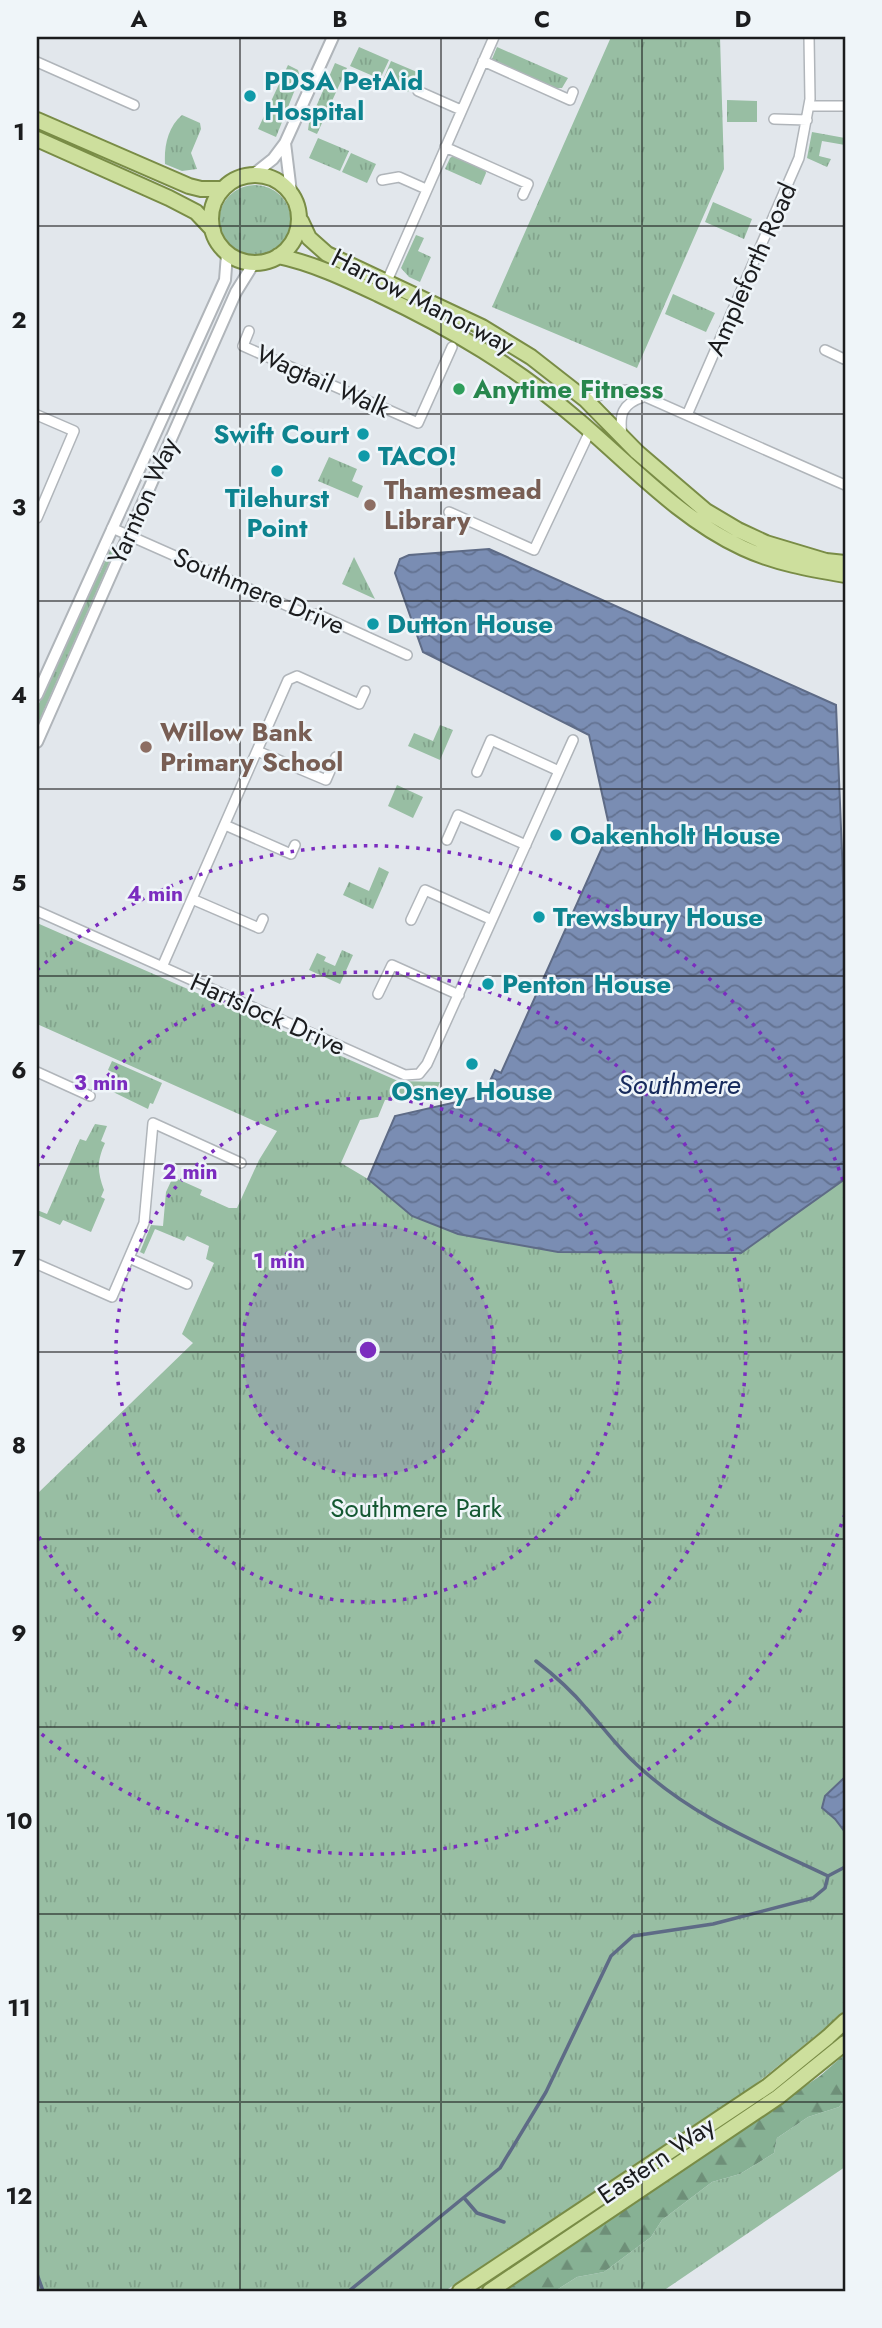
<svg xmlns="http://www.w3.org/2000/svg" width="882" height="2328" viewBox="0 0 882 2328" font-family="Jost,sans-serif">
	<defs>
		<pattern id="grass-tufts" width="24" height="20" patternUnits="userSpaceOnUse" patternTransform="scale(1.75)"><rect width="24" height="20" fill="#98bea3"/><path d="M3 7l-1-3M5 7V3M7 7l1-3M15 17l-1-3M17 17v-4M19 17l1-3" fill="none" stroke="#82a38c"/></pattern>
		<pattern id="forest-firs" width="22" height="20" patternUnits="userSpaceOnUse" patternTransform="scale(1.75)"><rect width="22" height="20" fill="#87b194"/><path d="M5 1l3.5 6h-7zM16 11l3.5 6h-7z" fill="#6e8f78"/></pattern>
		<pattern id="water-waves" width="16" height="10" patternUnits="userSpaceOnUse" patternTransform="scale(1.75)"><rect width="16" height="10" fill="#7a8db3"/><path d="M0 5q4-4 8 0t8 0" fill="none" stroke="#637291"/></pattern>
	</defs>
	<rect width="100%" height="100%" fill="#e2e7ec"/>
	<path fill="url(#grass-tufts)" d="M611 37H720L724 169 637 368 492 307Z
		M359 47 389 60 380 79 350 66Z
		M497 47 568 78 562 88H556L493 61 492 59Z
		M391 61 417 72 408 92 383 80Z
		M335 63 347 68 317 134 308 130 309 123Z
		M288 65 298 70 300 77 276 137 258 129Z
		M727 100 757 101V122H727Z
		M182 115 200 123 201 129 191 153 197 169 182 171 165 164C164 146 168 127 182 115Z
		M812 132 845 138V145L822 141 819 156 831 159 827 167 807 158Z
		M318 138 349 151 340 171 309 158Z
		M351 153 376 164 367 183 342 172Z
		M453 156 485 168 486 173 481 185 445 169 450 158Z
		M219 221a36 36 0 1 1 72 0a36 36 0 1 1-72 0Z
		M713 202 752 219 744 239 705 222Z
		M416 235 424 238 418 251 431 257 420 282 409 277 401 268Z
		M673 294 715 313 706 332 665 314Z
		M329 457 357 469 352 481 363 486 358 498 318 481Z
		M112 545 116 547 37 726V708L95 577 100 573Z
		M354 557 375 599 342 584Z
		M440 725 453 730 440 760 408 746 414 733 433 741Z
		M397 785 423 797 413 818 388 806Z
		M379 867 389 872 373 909 343 895 349 882 369 891Z
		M37 923 398 1081 440 1082 432 1101 385 1100 378 1117 360 1120 341 1163 368 1179 412 1216 845 1175V2012L752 2087 445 2291H37V1494L193 1343 182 1334 214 1263 206 1259 209 1246 187 1236 184 1241 155 1229 144 1254 140 1252 151 1225 163 1226 166 1192 173 1177 202 1190 200 1195 229 1208H237L259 1160 277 1131 37 1024Z
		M342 950 353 955 340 984 309 970 317 953 326 957 324 961 335 966Z
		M112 1061 162 1083 153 1104 150 1103 148 1109 109 1090 116 1074 108 1070Z
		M95 1124 107 1126 101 1141 105 1143C97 1161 97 1171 104 1190L101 1197 105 1199 91 1232 63 1220 60 1225 37 1215V1210L47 1214 80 1139 86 1141Z
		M845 2099V2167L663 2291H555L577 2277 604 2272 651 2237 662 2220 712 2182 740 2174 774 2153 777 2138 808 2117 839 2107Z"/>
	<path fill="url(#forest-firs)" d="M845 2054V2099L839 2107 808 2117 777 2138 774 2153 740 2174 712 2182 662 2220 651 2237 604 2272 577 2277 555 2291H503L820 2076Z"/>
	<path fill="url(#water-waves)" stroke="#5e6b86" stroke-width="2" d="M489 549 836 705 845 927V1179L741 1253 558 1252 458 1234 412 1216 368 1179 395 1116 483 1096 495 1070 501 1073 610 830 589 735 423 652 395 573 400 559 409 555Z
		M845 1777V1832L835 1819 822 1808 825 1796Z"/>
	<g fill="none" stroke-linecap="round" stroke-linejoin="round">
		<path stroke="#5e6b86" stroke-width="3.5" d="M536 1661C554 1675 571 1690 586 1708 603 1727 617 1747 636 1764 692 1817 759 1843 828 1876
			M465 2199 477 2213 504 2222
			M37 2274 43 2291
			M349 2291 500 2168 546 2092 611 1956 633 1936 713 1924 813 1898 825 1888 828 1876 845 1867"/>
		<defs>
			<path id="minor" d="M483 61 570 100 573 92
				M37 62 134 105
				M418 91 461 110
				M809 106H845
				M774 119 807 120
				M445 147 528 184 523 195
				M382 180 399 177 426 189
				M387 281 494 37
				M249 331 243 346 418 423 452 347
				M825 350 844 359
				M586 400 611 391 630 390 845 485
				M37 415 74 431 37 518
				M687 415 799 158 810 99 809 37
				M622 436C619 414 622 404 643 397
				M449 512 534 550 590 431
				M112 528 308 615 317 614 407 655
				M257 751 326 780 336 757
				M477 772 491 740 559 771
				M225 825 291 854 295 845
				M447 840 458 815 526 845
				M192 899 259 928 263 919
				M37 911 405 1075 419 1074 427 1064 573 740
				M411 920 425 890 492 920
				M162 967 288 680 297 676 359 704 365 691
				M378 994 392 965 459 995
				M37 1072 90 1096
				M129 1258 187 1284
				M37 1264 112 1297 144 1223 153 1123 241 1163"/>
			<path id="tertiary" d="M285 143 291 192
				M254 174 273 159 285 143 333 37
				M37 695 225 280 227 254
				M37 742 236 292 254 263"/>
			<path id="primary" d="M37 120 189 186 201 189H223
				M37 139 169 198 196 212 213 230
				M211 219a44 44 0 1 1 88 0a44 44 0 1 1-88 0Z
				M301 221 309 238 327 254 482 327 531 357 586 400 637 452 706 511 738 530 766 543 826 561 845 563
				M278 256C312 263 346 279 378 294 452 329 516 367 579 421 631 465 680 519 743 548 775 563 810 569 845 575
				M460 2291 768 2086 828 2037 845 2021
				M490 2291 778 2097 845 2043"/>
		</defs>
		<use href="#minor" stroke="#b0b5ba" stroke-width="12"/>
		<use href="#tertiary" stroke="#b0b5ba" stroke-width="14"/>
		<use href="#primary" stroke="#798c46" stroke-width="18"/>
		<use href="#minor" stroke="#fff" stroke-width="9"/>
		<use href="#tertiary" stroke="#fff" stroke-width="10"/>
		<use href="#primary" stroke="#cddf9d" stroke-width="14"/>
	</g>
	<path fill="none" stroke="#1b1c1e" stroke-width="2" stroke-opacity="0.55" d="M240 37V2291M441 37V2291M642 37V2291M37 226H845M37 414H845M37 601H845M37 789H845M37 976H845M37 1164H845M37 1352H845M37 1539H845M37 1727H845M37 1914H845M37 2102H845"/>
	<circle cx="368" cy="1350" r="126" fill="#7b2cbf" fill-opacity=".12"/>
	<g fill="none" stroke="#7b2cbf" stroke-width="3.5" stroke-dasharray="3.5 7">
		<circle cx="368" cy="1350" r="126"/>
		<circle cx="368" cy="1350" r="252"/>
		<path d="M37 1167A378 378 0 1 1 37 1533"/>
		<path d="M845 1514A504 504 0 0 1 37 1730M37 970A504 504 0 0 1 845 1186"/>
	</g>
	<g fill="#0f9aa8" stroke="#eff5f9" stroke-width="2.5">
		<circle cx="250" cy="96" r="7"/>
		<circle cx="363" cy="434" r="7"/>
		<circle cx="364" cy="456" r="7"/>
		<circle cx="277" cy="471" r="7"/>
		<circle cx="373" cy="624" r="7"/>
		<circle cx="556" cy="835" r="7"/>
		<circle cx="539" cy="917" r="7"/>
		<circle cx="488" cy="984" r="7"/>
		<circle cx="472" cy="1064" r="7"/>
	</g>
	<circle fill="#2e9e5b" stroke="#eff5f9" stroke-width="2.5" cx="459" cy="389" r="7"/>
	<g fill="#8d6e63" stroke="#eff5f9" stroke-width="2.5">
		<circle cx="370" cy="505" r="7"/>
		<circle cx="146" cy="747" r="7"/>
	</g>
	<g text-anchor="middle" stroke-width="5" stroke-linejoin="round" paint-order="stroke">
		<g font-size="26" font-weight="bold" fill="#0d838f" stroke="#eff5f9" text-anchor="start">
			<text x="264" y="90">PDSA PetAid<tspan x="264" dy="30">Hospital</tspan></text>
			<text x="349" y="443" text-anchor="end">Swift Court</text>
			<text x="378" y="465">TACO!</text>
			<text x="277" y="507" text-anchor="middle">Tilehurst<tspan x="277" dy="30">Point</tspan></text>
			<text x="387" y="633">Dutton House</text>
			<text x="570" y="844">Oakenholt House</text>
			<text x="553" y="926">Trewsbury House</text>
			<text x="502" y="993">Penton House</text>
			<text x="472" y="1100" text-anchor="middle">Osney House</text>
		</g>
		<g font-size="26" fill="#1b1c1e" stroke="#eff5f9">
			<text transform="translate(751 269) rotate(-66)" y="9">Ampleforth Road</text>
			<text transform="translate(423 301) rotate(27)" y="9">Harrow Manorway</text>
			<text transform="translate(323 381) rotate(24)" y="9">Wagtail Walk</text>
			<text transform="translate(143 501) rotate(-66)" y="9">Yarnton Way</text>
			<text transform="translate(259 591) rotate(23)" y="9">Southmere Drive</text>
			<text transform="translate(268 1014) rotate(24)" y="9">Hartslock Drive</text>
			<text transform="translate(656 2160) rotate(-34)" y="9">Eastern Way</text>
		</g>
		<g font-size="26" font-weight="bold" fill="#27864d" stroke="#eff5f9" text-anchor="start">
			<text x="473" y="398">Anytime Fitness</text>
		</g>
		<g font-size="26" font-weight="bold" fill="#785e54" stroke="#eff5f9" text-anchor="start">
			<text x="384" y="499">Thamesmead<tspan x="384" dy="30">Library</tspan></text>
			<text x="160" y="741">Willow Bank<tspan x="160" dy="30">Primary School</tspan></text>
		</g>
		<g font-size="26" fill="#145832" stroke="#eff5f9">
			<text x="416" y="1517">Southmere Park</text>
		</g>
		<g font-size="28" font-style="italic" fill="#172b5c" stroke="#eff5f9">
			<text x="679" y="1094">Southmere</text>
		</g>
	</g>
	<circle cx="368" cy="1350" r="10" fill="#7b2cbf" stroke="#eff5f9" stroke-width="3.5"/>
	<g font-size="21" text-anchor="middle" font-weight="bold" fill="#7b2cbf" stroke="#eff5f9" stroke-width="5" stroke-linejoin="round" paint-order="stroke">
		<text x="155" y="901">4 min</text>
		<text x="101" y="1090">3 min</text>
		<text x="190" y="1179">2 min</text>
		<text x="279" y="1268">1 min</text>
	</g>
	<rect width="882" height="2328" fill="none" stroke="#eff5f9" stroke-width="77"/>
	<rect x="38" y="38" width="806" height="2252" fill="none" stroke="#1b1c1e" stroke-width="2.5"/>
	<g font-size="23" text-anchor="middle" font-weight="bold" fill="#1b1c1e">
		<text x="139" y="27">A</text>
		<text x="340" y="27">B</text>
		<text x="542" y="27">C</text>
		<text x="743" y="27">D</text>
		<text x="19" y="140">1</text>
		<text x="19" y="328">2</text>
		<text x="19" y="515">3</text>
		<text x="19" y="703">4</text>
		<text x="19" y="891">5</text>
		<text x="19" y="1078">6</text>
		<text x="19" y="1266">7</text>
		<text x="19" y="1453">8</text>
		<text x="19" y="1641">9</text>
		<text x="19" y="1829">10</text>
		<text x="19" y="2016">11</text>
		<text x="19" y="2204">12</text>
	</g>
</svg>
